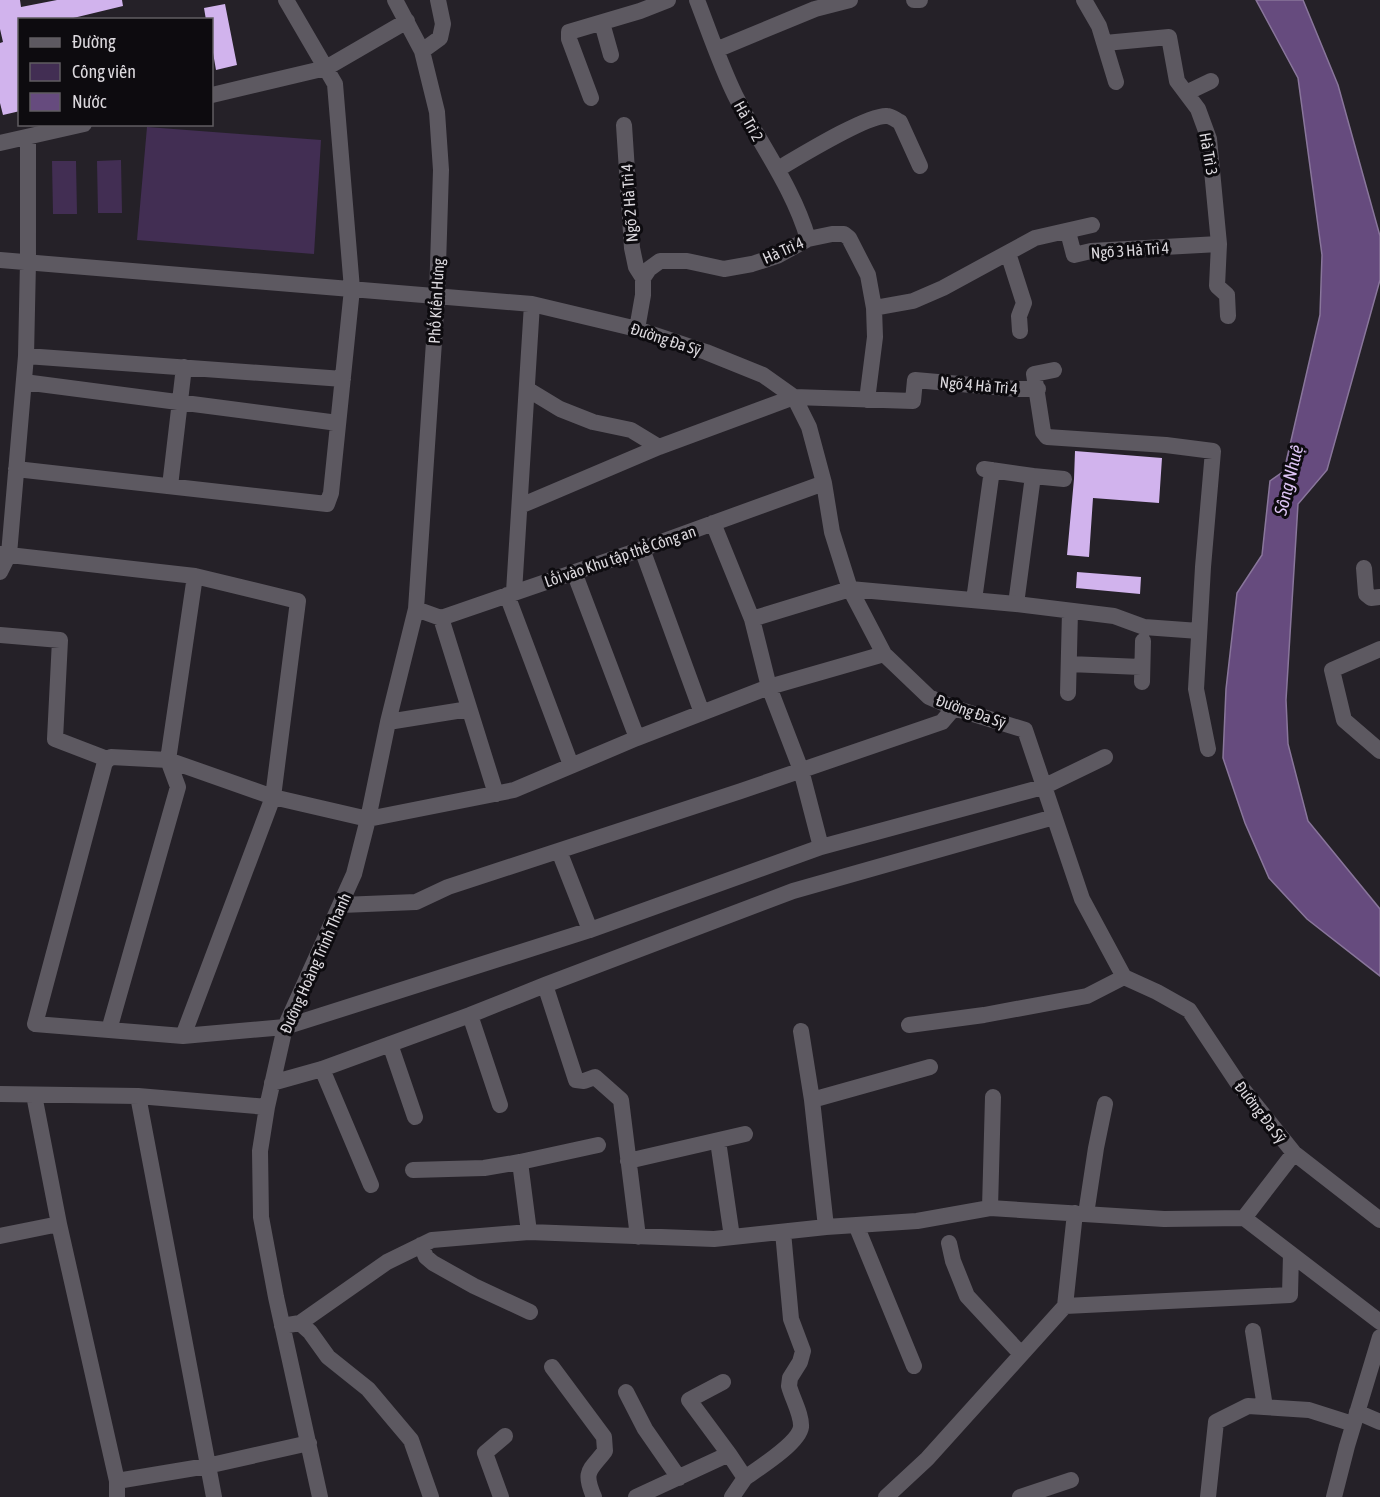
<svg xmlns="http://www.w3.org/2000/svg" width="1380" height="1497" viewBox="0 0 1380 1497" font-family="'Asap Condensed',sans-serif">
	<rect width="100%" height="100%" fill="#252128"/>
	<path fill="#422e53" d="M147 127 321 140 314 254 137 240Z
		M121 160 122 213H98L97 161Z
		M52 161H76L77 214H53Z"/>
	<path fill="#664b7e" stroke="#89769b" stroke-width="1.5" d="M1256 0H1303L1338 85 1380 236V280L1327 470 1298 504 1286 700 1288 744 1308 821 1380 909V976L1307 919 1269 878 1245 823 1223 758 1226 689 1237 593 1262 555 1270 481 1284 471 1320 315 1322 255 1298 78Z"/>
	<path fill="#d1b3ed" d="M0 0H20L21 7 57 0H122L123 6 65 20H20V111L3 115 0 103V43L3 42 0 29Z
		M225 4 237 65 216 70 212 47V20H206L204 8Z
		M1075 451 1162 458 1159 503 1093 498 1089 557 1067 555 1074 479Z
		M1077 572 1141 577 1140 594 1076 588Z"/>
	<g fill="none" stroke-linecap="round" stroke-linejoin="round">
		<path stroke="#5d5961" stroke-width="16" d="M697 0C709 31 720 64 735 95 759 143 793 187 808 239
			M914 0H920
			M1084 0 1099 26 1116 82
			M602 23 611 55
			M1105 43 1169 37 1177 81 1198 109 1209 139 1219 244 1217 286 1227 295 1228 316
			M716 50 815 9 850 0
			M422 51 440 38 443 24 438 0
			M1186 93 1211 81
			M212 95 326 68 407 21
			M591 98 569 39V32L640 11 668 0
			M624 125 632 248 636 267 643 278
			M0 143 84 124
			M778 169C797 158 868 114 887 116 891 116 896 120 900 122L920 166
			M1068 232 1074 255 1091 251 1219 244
			M1008 253 1024 303 1019 316 1020 331
			M0 260 532 304 637 329 706 352 763 375 794 397 809 427 824 483 832 532 850 589 884 654 929 697 954 708 1025 730 1082 899 1124 977 1157 992 1189 1010 1237 1082 1294 1153 1380 1220
			M874 308 913 301 943 288 1035 238 1092 225
			M637 329 643 295V278L649 269 660 261H687L724 269 752 264 777 256 808 239 832 234H844L849 238 868 275 874 308 875 337 867 400
			M26 356 343 379
			M1054 370 1034 374 1043 432 1047 437 1166 445 1213 451 1203 567 1196 689 1208 749
			M24 382 338 423
			M527 389 560 409 593 422 631 430 659 447
			M16 469 327 504 331 493 352 289 335 84 286 0
			M984 469 1033 476
			M170 486 184 367
			M520 506 659 447 794 397 913 401 915 380 1017 389H1038
			M713 523 752 619 769 687 801 770 821 847
			M642 549 702 713
			M0 554 195 576 298 601 273 797 183 1036
			M1364 568 1366 594 1371 598 1380 597
			M0 572 9 554 26 356 28 262V137
			M574 572 637 738
			M514 592 532 304
			M507 595 571 765
			M974 600 992 470
			M1016 604 1033 476 1064 479
			M416 609 441 618 642 549 824 483
			M441 618 496 794
			M752 619 850 589 1016 604 1114 616 1144 627 1199 631
			M0 635 60 640 55 739 107 759
			M1380 649 1332 670 1344 720 1380 751
			M884 654 769 687 637 738 514 790 368 819 273 797 168 760 111 757 105 762 35 1024 183 1036 285 1027 590 930 821 847 1043 787 1105 757
			M1069 664 1141 667
			M1142 682 1143 641
			M1068 693 1070 611
			M388 722 469 709
			M559 851 590 930
			M341 905 416 902 448 887 741 791 942 722 954 708
			M545 985 576 1080 584 1081 595 1077 621 1100 638 1237
			M470 1015 500 1105
			M909 1025 984 1015 1087 996 1124 977
			M109 1030 178 787 168 760 195 576
			M801 1031 812 1100
			M390 1044 415 1117
			M322 1069 371 1185
			M272 1083 322 1069 470 1015 545 985 793 891 1054 817
			M0 1094 138 1096 267 1107
			M34 1095 59 1224 117 1481V1497
			M138 1096 214 1497
			M718 1141 732 1237
			M628 1161 745 1134
			M520 1162 598 1145
			M413 1170 484 1168 520 1162 529 1232
			M990 1208 993 1097
			M1086 1214 1096 1148 1105 1104
			M1244 1218 1380 1322
			M856 1225 914 1366
			M826 1227 812 1100 930 1067
			M0 1236 59 1224
			M949 1243 953 1261 967 1296 1021 1354
			M421 1245 426 1257 433 1263 474 1286 530 1312
			M1065 1306 1290 1295 1291 1254
			M300 1323 310 1332 328 1357 368 1389 411 1440 431 1497
			M282 1326 300 1323 387 1262 432 1240 529 1232 714 1239 826 1227 917 1221 990 1208 1164 1219 1244 1218 1294 1153
			M1253 1331 1265 1407
			M552 1367 604 1437 605 1451C591 1470 582 1470 594 1497
			M723 1382 689 1400 729 1454
			M626 1392 645 1429 679 1478
			M1357 1412 1380 1422
			M117 1481 207 1466 309 1443
			M320 1497 276 1297 261 1217 260 1151 267 1107 285 1027 354 874 368 819 388 722 416 609 437 297 441 170 437 112 422 51 395 0
			M501 1497 485 1453 505 1436
			M636 1497 729 1454 745 1478C759 1468 799 1443 801 1427 802 1415 792 1398 789 1386L790 1378 800 1362 803 1351 791 1319 783 1232
			M732 1497 745 1478
			M886 1497 927 1459 1065 1306 1075 1213
			M1020 1497 1071 1480
			M1208 1497 1216 1422 1248 1406 1309 1410 1353 1424
			M1334 1497 1347 1446 1380 1337"/>
	</g>
	<g text-anchor="middle" stroke-width="6" stroke-linejoin="round" paint-order="stroke">
		<g font-size="16" fill="#dcd9de" stroke="#0d0b0f">
			<text transform="translate(749 121) rotate(61)" y="6">Hà Trì 2</text>
			<text transform="translate(1209 154) rotate(80)" y="6">Hà Trì 3</text>
			<text transform="translate(629 203) rotate(-94)" y="6">Ngõ 2 Hà Trì 4</text>
			<text transform="translate(783 250) rotate(-24)" y="6">Hà Trì 4</text>
			<text transform="translate(1130 250) rotate(-4)" y="6">Ngõ 3 Hà Trì 4</text>
			<text transform="translate(436 301) rotate(-87)" y="6">Phố Kiến Hưng</text>
			<text transform="translate(666 339) rotate(18)" y="6">Đường Đa Sỹ</text>
			<text transform="translate(979 385) rotate(5)" y="6">Ngõ 4 Hà Trì 4</text>
			<text transform="translate(620 556) rotate(-19)" y="6">Lối vào Khu tập thể Công an</text>
			<text transform="translate(971 711) rotate(19)" y="6">Đường Đa Sỹ</text>
			<text transform="translate(315 963) rotate(-66)" y="6">Đường Hoàng Trình Thanh</text>
			<text transform="translate(1261 1112) rotate(52)" y="6">Đường Đa Sỹ</text>
		</g>
		<g font-size="18" font-style="italic" fill="#ddc4f4" stroke="#0d0b0f">
			<text transform="translate(1289 480) rotate(-76)" y="6">Sông Nhuệ</text>
		</g>
	</g>
	<rect x="18" y="18" width="195" height="108" fill="#0d0b0f" stroke="#605d62" stroke-width="1.5"/>
	<rect x="30" y="38" width="30" height="9" fill="#5d5961" stroke="#605d62" stroke-width="1.5"/>
	<text x="72" y="48" font-size="18" fill="#dcd9de">Đường</text>
	<rect x="30" y="63" width="30" height="18" fill="#422e53" stroke="#605d62" stroke-width="1.5"/>
	<text x="72" y="78" font-size="18" fill="#dcd9de">Công viên</text>
	<rect x="30" y="93" width="30" height="18" fill="#664b7e" stroke="#605d62" stroke-width="1.5"/>
	<text x="72" y="108" font-size="18" fill="#dcd9de">Nước</text>
</svg>
